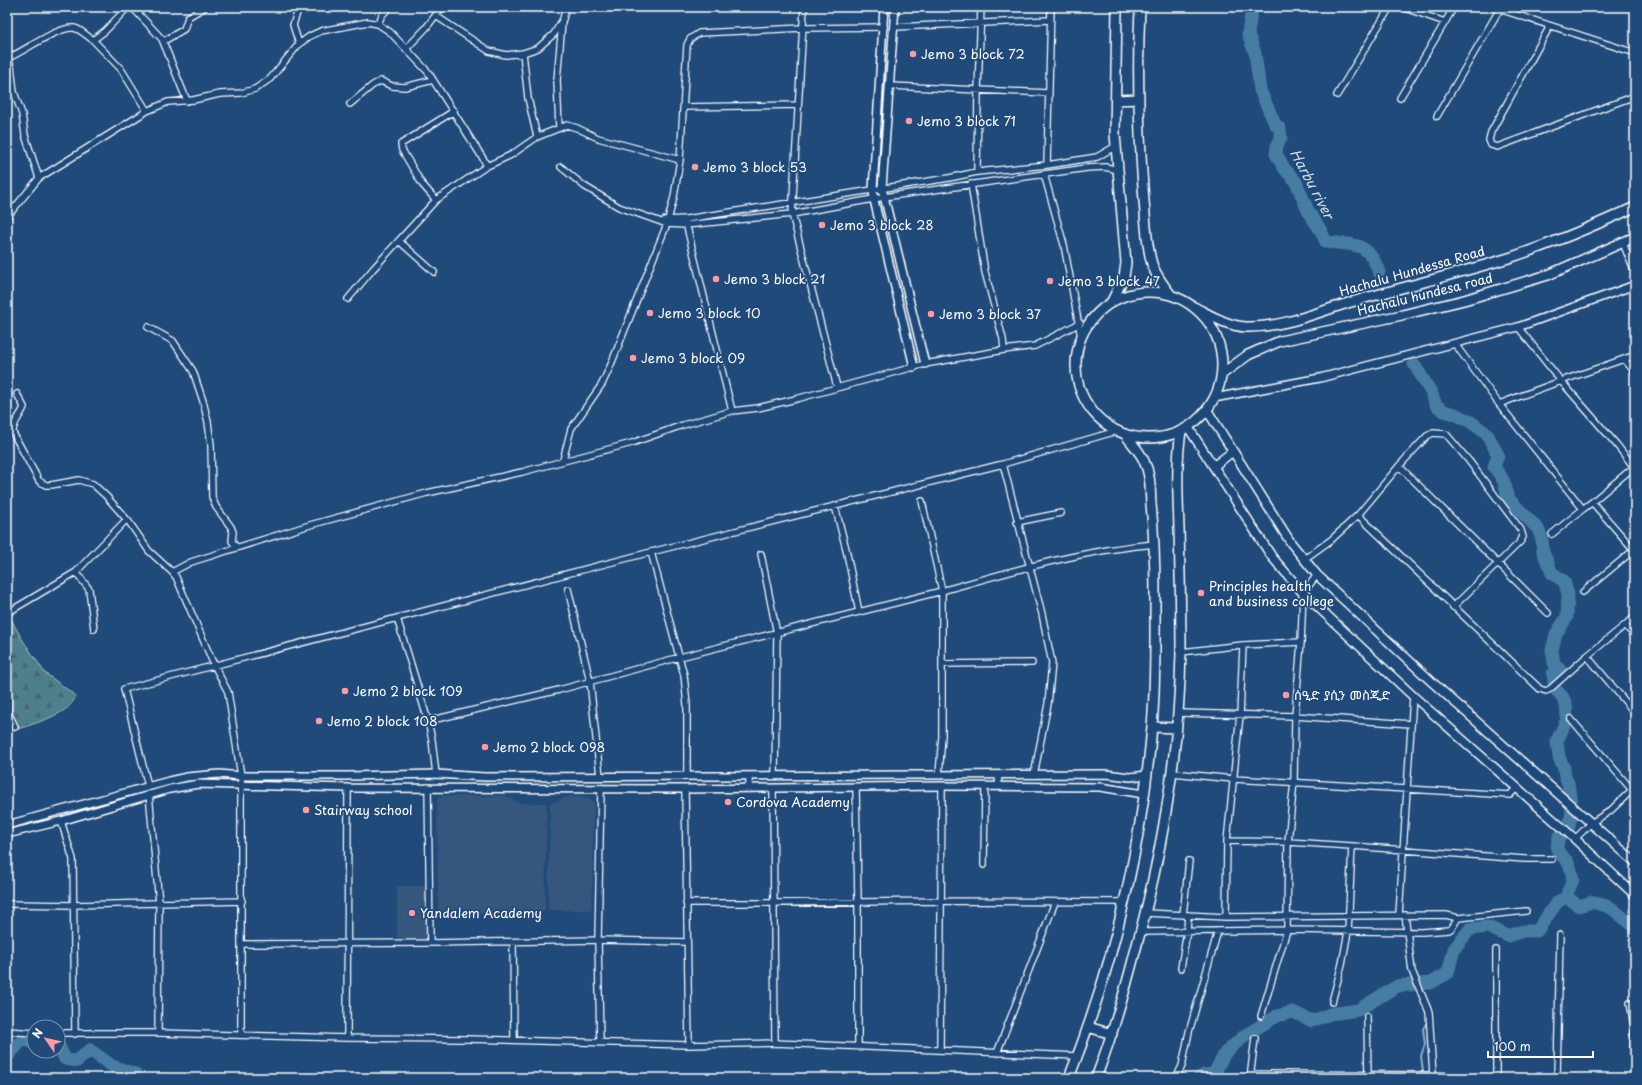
<svg xmlns="http://www.w3.org/2000/svg" width="1642" height="1085" viewBox="0 0 1642 1085" font-family="'Playpen Sans','Noto Sans Ethiopic',sans-serif">
	<defs>
		<pattern id="forest-firs" width="22" height="20" patternUnits="userSpaceOnUse"><rect width="22" height="20" fill="#4d808b"/><path d="M5 1l3.5 6h-7zM16 11l3.5 6h-7z" fill="#4c666c"/></pattern>
	</defs>
	<rect width="100%" height="100%" fill="#1f4a7a"/>
	<filter id="ink" filterUnits="userSpaceOnUse"><feTurbulence type="fractalNoise" baseFrequency=".025" numOctaves="2"/><feDisplacementMap in="SourceGraphic" scale="8" xChannelSelector="R" yChannelSelector="G"/><feConvolveMatrix kernelMatrix="1 2 1 2 8 2 1 2 1" color-interpolation-filters="sRGB"/></filter>
	<g filter="url(#ink)">
		<path fill="#34577d" d="M442 796H505L520 803H547L545 911 438 914 437 800 439 797Z
			M571 796 587 797 594 802 592 910H548L550 803Z
			M397 886H427V939H397Z"/>
		<path fill="url(#forest-firs)" stroke="#a6c0c5" d="M7 612 22 639 45 673 76 696C75 698 73 702 71 704 63 716 22 728 7 732Z"/>
		<g fill="none" stroke-linecap="round" stroke-linejoin="round">
			<path stroke="#90b0c8" stroke-width="2" d="M1421 1078 1423 1071 1421 1056 1425 1044 1423 1029 1427 1022V1017"/>
			<path stroke="#467ca3" stroke-width="13" d="M1252 7 1248 34 1255 53 1260 90 1275 124 1280 129 1281 138 1277 146 1276 154 1284 168 1296 182 1309 213 1320 229 1326 242C1355 245 1368 241 1379 272
				M1414 364 1431 392 1436 405 1444 411 1455 414 1471 422 1487 434 1498 455 1494 467C1501 476 1507 484 1507 497L1538 529 1542 539 1543 552 1552 573 1564 581 1568 594 1567 617 1556 634 1552 650 1554 663 1560 670 1553 674 1555 689 1562 696 1566 704 1567 719 1557 741 1559 757 1564 768 1565 777 1568 783 1570 796 1572 812 1568 830 1559 837C1555 853 1557 850 1567 861 1571 866 1572 874 1573 880L1568 891 1567 897 1579 906 1592 902 1610 907 1635 927
				M58 1044 65 1059 77 1061 90 1050 112 1066 135 1074 134 1078
				M7 1057 22 1040 34 1042
				M1199 1078 1204 1075 1214 1074 1225 1053 1244 1036 1277 1016 1293 1012 1312 1021 1330 1014 1358 1010 1397 986 1431 983 1448 973 1454 949 1470 929 1488 927 1508 936 1523 931H1537L1557 902 1567 897"/>
			<defs>
				<path id="minor" d="M132 7 162 39 187 101
					M299 7 293 25 299 44
					M804 7 792 214 837 387
					M1402 7 1445 22
					M1493 7 1635 53
					M436 16 489 51 506 55 523 53 538 48 554 34 563 19 566 7
					M378 24 382 15 390 7
					M1550 26 1491 132 1489 140 1491 145 1497 147 1635 96
					M894 27 1050 20
					M93 40 121 69 147 111
					M164 41 184 29 188 17 205 7
					M407 48 426 28 442 7
					M523 53 528 98 537 137
					M7 57 11 66 14 92 22 114 25 135 39 178
					M8 58C25 51 58 26 74 28 80 29 87 36 93 40L105 31 128 7
					M890 86 1048 93
					M1337 95 1390 7
					M1400 98 1454 7
					M350 104 373 85 381 81 392 86 405 87 433 80
					M684 107 798 105
					M1437 116 1501 7
					M559 128 557 80 562 23
					M1047 165 1051 7
					M561 167 584 186 619 207 667 224 686 225 792 214 884 197 1087 168 1105 167 1119 170
					M977 172 978 90 981 7
					M1044 174 1064 245 1081 337
					M436 200 422 184 402 150 401 144 454 111
					M7 217 39 178 147 111 168 102 193 100 220 94 241 93 255 89 270 79 299 44 310 36 321 31 368 22 378 24 390 32 428 72 484 160 487 166
					M665 220 686 219 949 178 977 172 1047 165 1097 157 1116 146
					M686 223 732 411
					M399 241 434 272
					M1623 243 1635 273
					M348 299 373 269 436 200 487 166 511 155 537 137 567 125 577 128 598 138 680 160
					M148 327 173 341 193 371 203 401 208 422 211 445 212 497 216 507 231 527 233 532 232 541 236 547
					M1518 327 1561 381 1624 359
					M1455 344 1499 404 1583 509 1552 534
					M1004 350 1035 346 1080 323
					M1635 355 1624 359 1635 372
					M17 394 24 407C21 416 12 423 13 433L39 481 46 485H51L79 480 93 484 106 496 129 522 149 551 172 572 176 577 214 665 228 692 241 776V1034
					M1499 404 1561 381 1616 444 1634 467
					M563 460 571 429 602 384 610 367 667 224 674 197 680 160 687 45 690 39 699 33 803 28 884 27
					M1003 464 1042 614 1052 663 1048 704 1034 775
					M1399 466 1548 613
					M922 501 942 591C1012 571 1082 550 1155 544
					M1592 502 1635 466
					M835 506 846 549 859 612
					M1583 509 1592 502 1635 551
					M1358 515 1540 689 1546 691 1550 689 1587 656 1635 617
					M1017 522 1061 513
					M651 552 684 675 687 705V776
					M761 554 777 634 775 775
					M1303 560 1331 540 1358 515 1399 466 1427 436 1433 433 1446 434 1469 461 1521 530 1523 537 1520 542 1453 607
					M76 572 89 589 94 629
					M172 572 191 562 310 525 427 493 522 472 632 443 683 425 732 411 758 408 796 399 925 364 1004 350 1003 339 985 272 971 184
					M568 589 590 681 600 776
					M1583 592 1635 549
					M7 613 76 572 126 520
					M397 618 428 721 432 740 436 774
					M1625 625 1635 636
					M1181 652 1243 645 1301 642
					M1587 656 1635 713
					M942 664 1032 663
					M7 710 15 727
					M1179 713 1295 716 1411 724
					M1571 719 1632 790
					M428 721 559 690 680 657 942 591V736L939 775
					M1173 773 1233 779 1510 795 1517 787
					M998 775 999 786
					M749 776V789
					M148 786 124 689 651 552 1003 464 1117 431
					M428 787 430 943
					M856 787 858 902V1046
					M773 788 775 1043
					M685 789 689 1045
					M149 794 159 903 158 1033
					M61 821 73 859 75 1034
					M1575 839 1591 823 1610 811 1635 787
					M1227 841 1288 842 1352 846 1524 859H1552
					M984 865 985 786
					M686 903H773L943 901 1124 902
					M7 904 74 905 242 901
					M1146 913 1226 917 1446 915 1458 918 1526 911
					M1183 915 1189 861
					M1399 915 1413 696
					M1405 915 1412 971 1429 1012 1433 1075
					M1226 917 1227 841 1240 715 1243 645
					M1141 932 1287 930 1422 932 1449 930 1452 928 1458 918
					M513 942 514 1040
					M241 944 430 943 598 940 687 942
					M1181 968 1187 931 1188 915
					M1332 1002 1342 964 1348 932 1352 846
					M1630 1003 1634 1026 1633 1078
					M1261 1016 1287 930 1288 842 1294 781 1295 716 1301 642 1303 593 1317 575
					M1367 1016 1368 1078
					M7 1031 34 1033
					M58 1033H158L347 1038 467 1039 689 1045 775 1043 1077 1056
					M347 1038 348 788
					M600 1043 598 940 601 788
					M940 1050 942 786
					M997 1053 1055 902
					M1251 1074 1433 1075 1488 1078
					M1174 1078 1178 1074 1182 1066 1189 1032 1218 931
					M1250 1078 1255 1038
					M1496 1078V950
					M1557 1078 1560 935"/>
				<path id="tertiary" d="M884 7 873 189 874 200 914 367
					M895 7 882 188 925 364
					M1214 398 1320 378 1518 327 1635 285
					M7 825 169 781 187 777 219 774 241 776H348L436 774 485 777 1106 774 1130 777 1147 775
					M7 834 61 821 170 789 198 784 348 788 685 789 942 786 1100 787 1144 794"/>
				<path id="secondary" d="M1207 410 1291 543 1317 575 1432 682 1635 862
					M1188 427 1272 557 1303 593 1413 696 1575 839 1635 895
					M1214 466 1232 452"/>
				<path id="primary" d="M1140 7C1137 71 1139 137 1144 201 1146 222 1146 244 1152 264 1156 276 1163 285 1171 295
					M1116 100 1139 99
					M1076 365a73 73 0 1 1 146 0a73 73 0 1 1-146 0Z
					M1111 303 1124 277 1126 263 1115 134 1117 7
					M1194 307C1210 315 1227 326 1246 327 1284 328 1319 311 1355 301 1407 286 1460 273 1512 257 1554 243 1594 226 1635 207
					M1222 374 1248 355 1280 341 1402 315 1464 300 1548 275 1635 237
					M1152 727 1176 728
					M1088 1027 1112 1034
					M1069 1078C1113 966 1142 847 1152 726 1156 682 1155 638 1155 593 1155 563 1154 534 1151 504 1150 489 1151 475 1144 461 1140 451 1131 443 1125 434
					M1096 1078C1112 1036 1124 995 1135 952 1162 854 1179 754 1181 652 1181 611 1180 570 1179 529 1178 495 1176 465 1181 431"/>
			</defs>
			<use href="#minor" stroke="#fff" stroke-width="8"/>
			<use href="#tertiary" stroke="#fff" stroke-width="10"/>
			<use href="#secondary" stroke="#fff" stroke-width="11"/>
			<use href="#primary" stroke="#fff" stroke-width="12"/>
			<use href="#minor" stroke="#1f4a7a" stroke-width="5.5"/>
			<use href="#tertiary" stroke="#1f4a7a" stroke-width="7"/>
			<use href="#secondary" stroke="#1f4a7a" stroke-width="8"/>
			<use href="#primary" stroke="#1f4a7a" stroke-width="9"/>
		</g>
	</g>
	<g fill="#ff9aa2" stroke="#1f4a7a" stroke-width="1.5">
		<circle cx="913" cy="54" r="4"/>
		<circle cx="909" cy="121" r="4"/>
		<circle cx="695" cy="167" r="4"/>
		<circle cx="822" cy="225" r="4"/>
		<circle cx="716" cy="279" r="4"/>
		<circle cx="1050" cy="281" r="4"/>
		<circle cx="650" cy="313" r="4"/>
		<circle cx="931" cy="314" r="4"/>
		<circle cx="633" cy="358" r="4"/>
		<circle cx="1201" cy="593" r="4"/>
		<circle cx="345" cy="691" r="4"/>
		<circle cx="1286" cy="695" r="4"/>
		<circle cx="319" cy="721" r="4"/>
		<circle cx="485" cy="747" r="4"/>
		<circle cx="728" cy="802" r="4"/>
		<circle cx="306" cy="810" r="4"/>
		<circle cx="412" cy="913" r="4"/>
	</g>
	<g text-anchor="middle" stroke-width="3.5" stroke-linejoin="round" paint-order="stroke">
		<g font-size="13" fill="#fff" stroke="#1f4a7a" text-anchor="start">
			<text x="921" y="59">Jemo 3 block 72</text>
			<text x="917" y="126">Jemo 3 block 71</text>
			<text x="703" y="172">Jemo 3 block 53</text>
			<text x="830" y="230">Jemo 3 block 28</text>
			<text x="724" y="284">Jemo 3 block 21</text>
			<text x="1058" y="286">Jemo 3 block 47</text>
			<text x="658" y="318">Jemo 3 block 10</text>
			<text x="939" y="319">Jemo 3 block 37</text>
			<text x="641" y="363">Jemo 3 block 09</text>
			<text x="1209" y="591">Principles health<tspan x="1209" dy="15">and business college</tspan></text>
			<text x="353" y="696">Jemo 2 block 109</text>
			<text x="1294" y="700">ሰዒድ ያሲን መስጂድ</text>
			<text x="327" y="726">Jemo 2 block 108</text>
			<text x="493" y="752">Jemo 2 block 098</text>
			<text x="736" y="807">Cordova Academy</text>
			<text x="314" y="815">Stairway school</text>
			<text x="420" y="918">Yandalem Academy</text>
		</g>
		<g font-size="13" fill="#fff" stroke="#1f4a7a">
			<text transform="translate(1412 271) rotate(-16)" y="5">Hachalu Hundessa Road</text>
			<text transform="translate(1425 294) rotate(-14)" y="5">Hachalu hundesa road</text>
		</g>
		<g font-size="14" font-style="italic" fill="#d1dee8" stroke="#1f4a7a">
			<text transform="translate(1312 184) rotate(62)" y="5">Harbu river</text>
		</g>
	</g>
	<rect width="1642" height="1085" fill="none" stroke="#1f4a7a" stroke-width="24"/>
	<rect x="12" y="12" width="1618" height="1061" fill="none" stroke="#fff" stroke-width="1.5" filter="url(#ink)"/>
	<g transform="translate(46 1039) rotate(304)"><circle r="19" fill="#1f4a7a" stroke="#7992af"/>
	<path d="M0-3L7 15L0 10L-7 15Z" fill="#ff9aa2"/>
	<text y="-6" font-size="11" font-weight="bold" text-anchor="middle" fill="#ffffff">N</text>
	</g>
	<path d="M1488 1051v6h105v-6" fill="none" stroke="#ffffff" stroke-width="2"/>
	<text x="1494" y="1051" font-size="12" fill="#ffffff" stroke="#1f4a7a" stroke-width="3" paint-order="stroke">100 m</text>
</svg>
